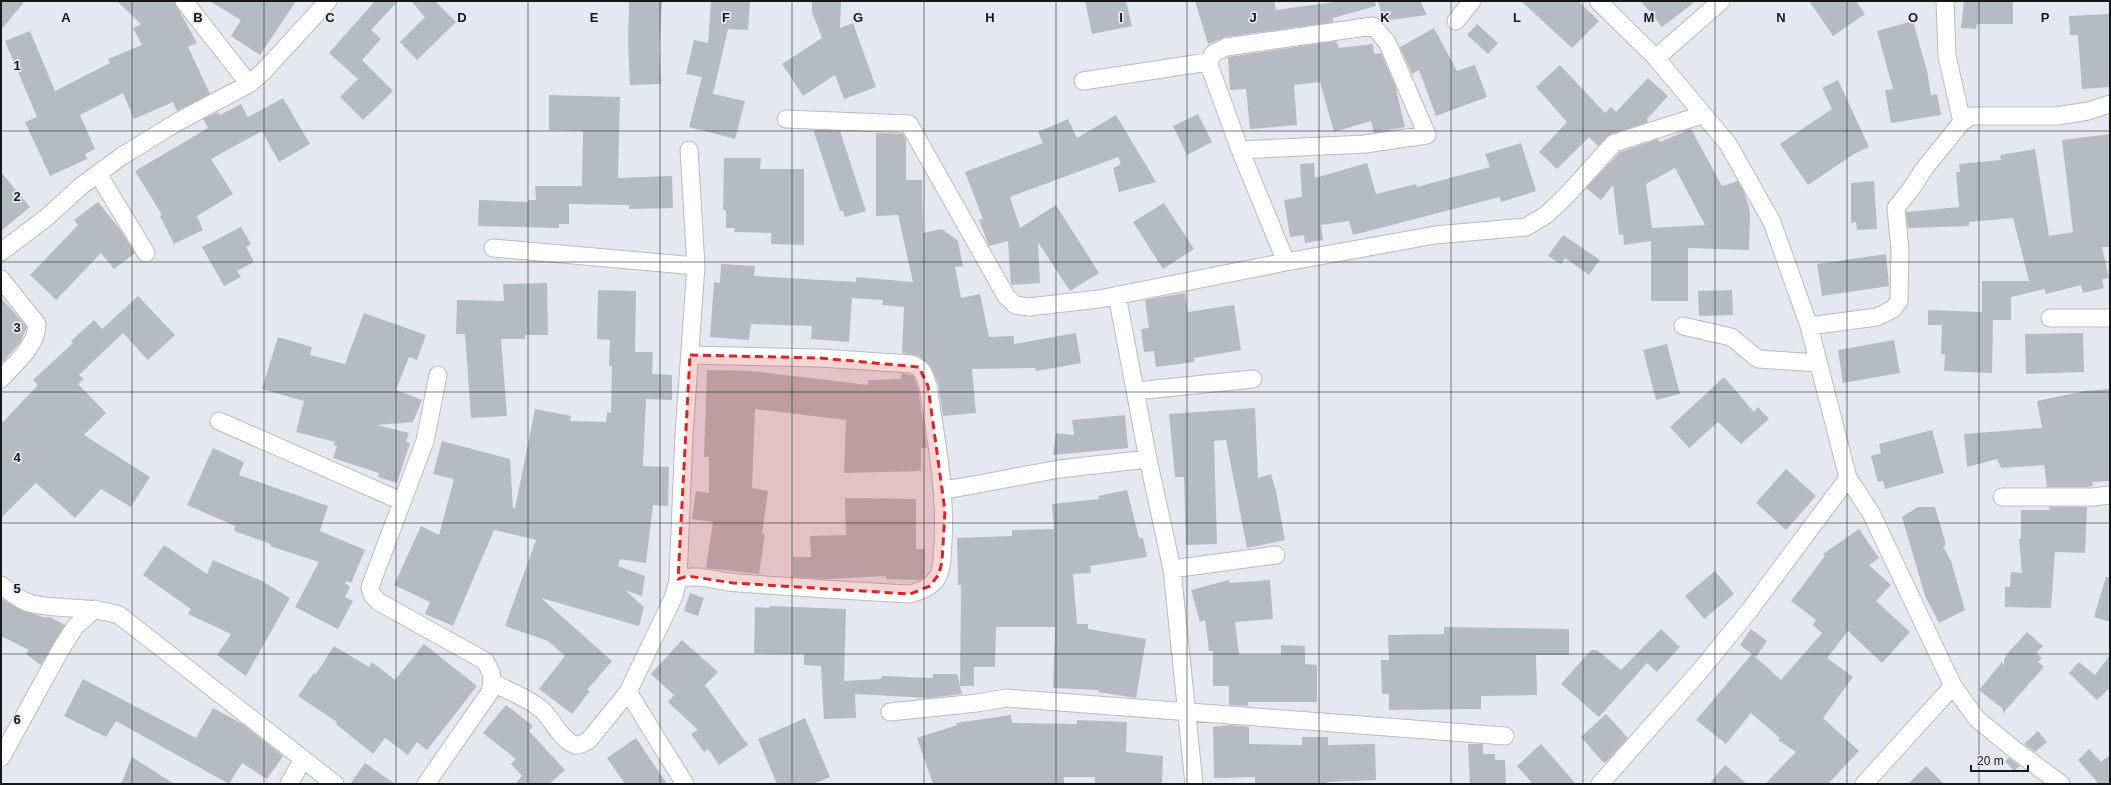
<svg xmlns="http://www.w3.org/2000/svg" width="2111" height="785" viewBox="0 0 2111 785" font-family="Arial,sans-serif">
	<rect width="100%" height="100%" fill="#e5e8ef"/>
	<path fill="#b6bbc1" fill-rule="evenodd" d="M1 1H25L1 30Z
		M117 1H174L197 43 188 47 210 94 177 111 173 102 134 119 123 93 80 115 95 149 85 154 87 159 50 176 25 122 37 117 5 41 30 31 55 91 110 63 108 59 142 45 133 28 141 24Z
		M209 1H296L260 55 231 36 241 20Z
		M375 1H398L371 30 381 39 362 60 393 91 363 120 340 97 358 79 329 53Z
		M411 1H435L456 22 417 60 400 42 425 17Z
		M629 1H662L659 48 661 84 630 85 628 42Z
		M711 1H750L748 30 728 29 713 94 745 101 735 139 689 127 702 77 686 74 694 40 708 43Z
		M812 1H841L840 28 853 23 876 87 844 99 835 75 803 96 782 64 822 38 812 12Z
		M1085 1H1126L1132 26 1092 34Z
		M1195 1H1274L1276 10 1341 1H1375L1376 6 1333 18V22L1225 37 1208 44Z
		M1378 1H1420L1427 15 1383 21Z
		M1521 1H1578L1599 21 1572 48Z
		M1641 1H1696L1662 27Z
		M1809 1H1856L1865 14 1833 36Z
		M1964 1H2013V24H1977L1976 29 1961 28Z
		M2110 14V87L2082 89 2078 35H2070L2069 16Z
		M1913 21 1927 71 1931 95 1937 94 1941 115 1891 123 1885 90 1893 89 1877 31Z
		M1477 24 1498 43 1488 54 1467 35Z
		M1434 28 1457 71 1475 65 1487 97 1436 116 1419 70 1412 74 1400 47Z
		M1336 41 1339 48 1373 44 1374 54 1381 53 1395 85 1405 127 1374 133 1371 121 1334 132 1320 82 1294 85 1297 125 1250 129 1246 89 1230 90 1228 57Z
		M1560 65 1605 113 1611 107 1616 112 1648 78 1668 96 1647 119 1648 122 1611 134 1598 146 1589 137 1557 169 1539 152 1567 122 1536 87Z
		M1838 80 1869 147 1854 154 1808 185 1780 144 1832 109 1822 88Z
		M549 95 620 97 618 178 672 176 673 208 629 209V205L569 204V224H559V228L478 226 479 200 528 202V200H536L535 186H582L583 131 549 130Z
		M283 98 310 144 279 162 262 131 211 159 233 194 197 216 203 230 174 244 160 216 162 215 135 171 208 128 203 119 218 112 220 115 241 104 248 117Z
		M1198 114 1212 142 1187 155 1173 126Z
		M1116 115 1156 182 1119 192 1113 168 1121 164 1118 157 1010 197 1020 228 1056 205 1099 273 1070 291 1038 242 1040 283 1011 285 1008 241 989 246 979 220 983 219 965 172 1043 143 1038 132 1068 119 1077 138Z
		M1691 129 1722 186 1738 181 1745 194 1750 212 1749 250 1688 248V301H1651V241L1624 245 1623 234 1619 235 1613 185 1601 200 1586 188 1620 152 1658 139 1660 142ZM1675 168 1705 225 1652 228 1646 184Z
		M817 130 840 131 866 211 845 217 843 211H840L814 132Z
		M876 133 903 134 906 138V180H922L923 233 942 229 958 241 963 266 955 267 961 298 980 294 989 337 1014 336V344L1076 333 1081 363 1036 371 1035 368 972 369 976 413 943 416 938 383 931 367 919 356 902 353 904 307 882 305 883 300 852 298 849 342 811 339 812 326 751 324 749 340 710 337 714 282 720 283 721 264 755 266 754 276 856 282V277L913 282 898 215 876 216Z
		M2110 134V247H2102L2109 278 2102 279 2104 288 2083 293 2081 285 2046 294 2045 289 2011 297V320H1993L1992 373 1944 371 1945 354H1941L1942 325H1928V310L1982 312V281H2029L2013 218 1969 222V226L1908 228 1906 212 1959 207 1956 172H1960L1959 164 2001 160 2000 155 2035 149 2049 236 2073 232 2062 140Z
		M1521 143 1536 191 1501 202 1500 197 1353 235 1349 221 1321 225 1323 240 1305 243 1304 235 1290 237 1284 200 1302 197 1300 164 1314 163 1315 178 1367 163 1376 194 1416 184 1417 187 1490 167 1485 154Z
		M724 158H761L760 169H804V245L771 244V233L734 232 735 228H726V210H723Z
		M1 172 30 207 1 231Z
		M1874 181 1877 229 1857 230 1856 222 1851 223V183Z
		M98 202 119 228 135 253 114 269 101 253 56 300 30 275 78 225 74 220Z
		M1164 203 1194 249 1163 269 1133 222Z
		M241 227 251 244 246 247 254 262 237 271 241 277 224 286 202 247Z
		M1563 235 1600 260 1589 275 1565 258 1561 264 1548 256Z
		M1886 254 1889 286 1822 296 1817 264Z
		M547 283 548 335H525V339H501L507 416 471 418 465 334H456L457 300 504 301 503 284Z
		M598 290 636 291 635 352H653L652 374 672 375V400L646 399 643 466 669 467 668 506 653 505 646 563 620 559 618 566 645 576 642 596 625 590 644 607 639 626 541 598 612 661 587 690 590 691 572 714 539 689 565 656 548 641 505 626 536 540 494 530 453 626 425 614 430 602 394 585 421 526 439 535 454 479 433 474 442 441 510 459 513 508H515L535 409 571 416 570 421 606 422 607 412 611 413 612 366H609L610 340 597 339Z
		M1732 290 1733 315 1699 316 1698 291Z
		M1185 293 1188 312 1234 305 1241 350 1194 358V362L1156 367 1154 351 1144 352 1141 329 1149 328 1145 300Z
		M138 296 175 335 148 360 123 333 79 375 84 379 78 384 106 413 84 435 150 477 131 507 101 489 75 518 36 483 1 518V424L38 385 33 380 73 343 71 341 94 320 102 329Z
		M1 298 27 327 20 343 1 364Z
		M364 313 426 335 417 360 409 357 396 390 422 400 413 422 377 425 409 433 406 442 410 443 397 483 378 477 379 473 333 458 337 446 334 445 335 442 296 432 304 401 262 389 278 337 312 347 310 355 345 364Z
		M2083 333 2084 372 2026 374 2025 334Z
		M1894 340 1900 373 1843 383 1838 350Z
		M1667 344 1680 394 1656 400 1643 350Z
		M707 370 751 371 868 385V380L901 379 902 373 911 375 914 377 918 388 927 448H921V471L844 473 846 420 755 409 752 488 768 491 762 534H765L759 574 706 568 713 522 692 519 696 491 709 493V457H704Z
		M1724 377 1754 412 1758 407 1769 419 1741 444 1718 422 1689 448 1670 427Z
		M2110 389V481L2092 482 2093 486 2087 487H2047L2044 465 2001 468 1997 459 1967 467 1964 434 2042 428 2037 401 2085 391Z
		M1255 408 1258 478 1271 474 1276 491 1285 540 1247 548 1226 440 1214 441 1217 544 1186 545 1184 477H1175L1169 414Z
		M1125 415 1128 448 1053 455 1056 433 1074 435 1072 420Z
		M1932 430 1944 473 1885 489 1883 481 1878 482 1871 456 1881 453 1879 444Z
		M213 448 244 462 239 475 328 506 320 531 365 550 351 583 347 581 345 583 350 587 345 597 353 601 338 629 295 607 319 562 270 546 271 544 234 531 235 526 187 505Z
		M1786 469 1816 496 1786 530 1756 503Z
		M1127 490 1139 538H1143L1147 557 1090 566 1091 573 1073 574 1077 624H1088V629L1146 639 1136 698 1098 692 1099 690 1053 688 1055 627H996L995 667H974V686H960L962 694 929 698 855 694 856 718 824 719 821 666 804 665V654L754 653 755 607 770 608V606L846 609 844 681 881 679 882 676 933 678V674H957L960 685 961 585H958L957 538 1012 536V530L1054 529 1052 504 1099 499 1098 496Z
		M845 498 916 499V549H925L924 577 920 580 886 579V576L826 579 793 577V557H811L810 536 846 535Z
		M1918 507H1935L1946 545 1943 546 1951 561 1965 610 1939 623 1925 596 1902 517Z
		M2049 507H2087L2085 553 2055 552 2051 608 2005 607V587H2010L2011 572 2022 573 2019 539H2021V510H2050Z
		M1859 529 1879 558 1869 565 1891 585 1876 601 1910 632 1882 663 1848 631 1827 658 1853 677 1823 718 1859 751 1828 784H1765L1796 752 1778 740 1780 738 1751 713 1726 744 1696 720 1752 654 1781 680 1822 633 1813 625 1816 620 1791 601 1825 556 1823 554Z
		M164 545 207 574 213 560 262 581 290 598 246 676 217 655 231 634 188 614 191 609 143 575Z
		M1715 571 1734 594 1704 619 1685 596Z
		M2106 577H2110V622L2094 617Z
		M1229 580 1230 583 1270 580 1273 619 1235 622 1239 655H1281V645L1305 646V664L1317 665V702H1248V706L1229 705V686H1213V651H1209L1205 620 1200 622 1191 590Z
		M690 593 704 598 698 616 684 611Z
		M1 598 21 610 43 617H50L65 625 41 665 26 654 29 650 1 636Z
		M1444 627 1569 629V655H1536L1537 695 1481 696V709L1389 710V694H1382L1381 660H1389L1388 635 1444 634Z
		M1661 629 1680 647 1657 672 1647 663 1599 717 1561 684 1591 650H1597L1621 670Z
		M1751 629 1767 641 1756 657 1740 645Z
		M2027 632 2043 646 2036 653 2042 658 2038 662 2044 667 2003 713V709L1979 690 2002 662 2004 666V660L2007 654Z
		M682 640 718 672 705 685 748 745 719 765 708 749 704 752 691 734 698 730 668 702 674 695 651 674Z
		M424 644 477 686 427 750 417 742 408 755 385 738 373 754 336 724 337 722 298 696 314 673 316 674 334 646 369 667 372 662 395 680Z
		M2110 655V688L2097 700 2069 673 2079 662 2095 675Z
		M83 679 196 738 213 708 244 725 283 756 267 779 242 763 229 784 116 721 106 737 64 716Z
		M506 705 533 726 529 731 565 770 549 784H515L522 776 511 764 516 759 483 733Z
		M1606 714 1628 738 1606 762H1603L1581 737Z
		M1011 715 1012 723 1077 724V720L1127 722 1126 752 1163 756 1162 784H1095V777H1064V784H933L917 738 957 725 956 723Z
		M805 718 830 777 813 784H777L758 739Z
		M1230 725 1249 727V744L1302 745V737H1328V745L1375 744 1376 780 1327 782V784H1255V777L1214 778 1213 727Z
		M2038 731 2047 742 2035 752 2024 744Z
		M636 738 667 784H625L607 758Z
		M1468 744H1483V754H1495V760H1505L1506 784H1470Z
		M1541 744 1576 784H1533L1517 766Z
		M2089 749 2101 762 2110 755V784H2099L2078 760Z
		M132 757 174 784H121Z
		M2009 758 2020 766 2014 771 2005 761Z
		M365 763 395 784H350Z
		M1725 765 1747 784H1709Z
		M1926 766 1944 784H1908Z"/>
	<g fill="none" stroke-linecap="round" stroke-linejoin="round">
		<defs>
			<path id="minor" d="M184 1 249 84
				M1598 1 1656 58 1728 144 1772 222 1809 326 1848 478 1871 513 1953 686 1977 719 2015 750 2061 784
				M1945 1 1947 56 1962 122
				M1456 21 1472 1
				M1656 58 1721 1
				M1083 81 1208 62
				M786 119 909 124 1006 296 1015 305 1029 307 1099 299 1286 262 1435 235 1526 227 1546 215 1566 196 1614 143 1702 115
				M1240 150 1365 144 1427 135 1387 42 1373 26 1226 47 1214 53 1208 62 1240 150 1286 262
				M98 174 146 253
				M493 248 696 266
				M1 252 46 218 81 186 122 156 179 121 249 84 263 72 328 1
				M1 279 37 324C37 346 15 363 1 379
				M1117 295 1148 459 1172 569 1194 784
				M2050 318H2110
				M1683 326 1731 337 1758 359 1818 363
				M1809 326 1877 317 1893 309 1899 301 1900 250 1896 208 1911 189 1924 169 1962 122 1971 116H2057L2088 111 2110 104
				M1136 391 1253 379
				M219 421 401 501
				M943 489 957 488 1059 469 1148 459
				M2002 497H2093L2110 495
				M1172 569 1276 555
				M678 579C699 573 717 582 738 583 796 587 853 591 910 594 922 591 934 586 939 574 943 564 942 553 943 543 946 489 936 440 928 386 924 374 923 368 911 364L820 358 690 355
				M1 585C10 592 22 602 33 604 62 610 91 606 119 615L335 784
				M492 682C508 691 526 697 541 709 552 718 560 740 575 745 580 746 585 742 589 740L628 692 674 596 678 579 684 435 696 266 689 150
				M628 692 685 784
				M890 712 977 703 1006 698 1505 736
				M1 758 61 649 75 627 95 609
				M289 784 303 759
				M426 784 490 692C493 678 493 674 485 661L379 602 372 595 370 587 425 441 438 375
				M1600 784 1700 671 1749 611 1848 478
				M1864 784 1953 686"/>
		</defs>
		<use href="#minor" stroke="#b9bbc2" stroke-width="19"/>
		<use href="#minor" stroke="#fff" stroke-width="17"/>
	</g>
	<path fill="#d62828" fill-opacity="0.2" stroke="#d62828" stroke-width="3" stroke-dasharray="8 5" stroke-linejoin="round" d="M690 355 820 358 919 367 928 386 945 511 942 562 939 574 930 586 910 594 733 583 688 576 678 579Z"/>
	<path fill="none" stroke="#161719" stroke-width="1" stroke-opacity="0.55" d="M132 1V784M264 1V784M396 1V784M528 1V784M660 1V784M792 1V784M924 1V784M1056 1V784M1187 1V784M1319 1V784M1451 1V784M1583 1V784M1715 1V784M1847 1V784M1979 1V784M1 131H2110M1 262H2110M1 392H2110M1 523H2110M1 654H2110"/>
	<g font-size="13" text-anchor="middle" font-weight="bold" fill="#161719" stroke="#e5e8ef" stroke-width="3.5" stroke-linejoin="round" paint-order="stroke">
		<text x="66" y="22">A</text>
		<text x="198" y="22">B</text>
		<text x="330" y="22">C</text>
		<text x="462" y="22">D</text>
		<text x="594" y="22">E</text>
		<text x="726" y="22">F</text>
		<text x="858" y="22">G</text>
		<text x="990" y="22">H</text>
		<text x="1121" y="22">I</text>
		<text x="1253" y="22">J</text>
		<text x="1385" y="22">K</text>
		<text x="1517" y="22">L</text>
		<text x="1649" y="22">M</text>
		<text x="1781" y="22">N</text>
		<text x="1913" y="22">O</text>
		<text x="2045" y="22">P</text>
		<text x="17" y="70">1</text>
		<text x="17" y="201">2</text>
		<text x="17" y="332">3</text>
		<text x="17" y="462">4</text>
		<text x="17" y="593">5</text>
		<text x="17" y="724">6</text>
	</g>
	<rect width="2111" height="785" fill="none" stroke="#161719" stroke-width="4"/>
	<path d="M1971 765v6h57v-6" fill="none" stroke="#161719" stroke-width="2"/>
	<text x="1977" y="765" font-size="12" fill="#161719" stroke="#e5e8ef" stroke-width="3" paint-order="stroke">20 m</text>
</svg>
